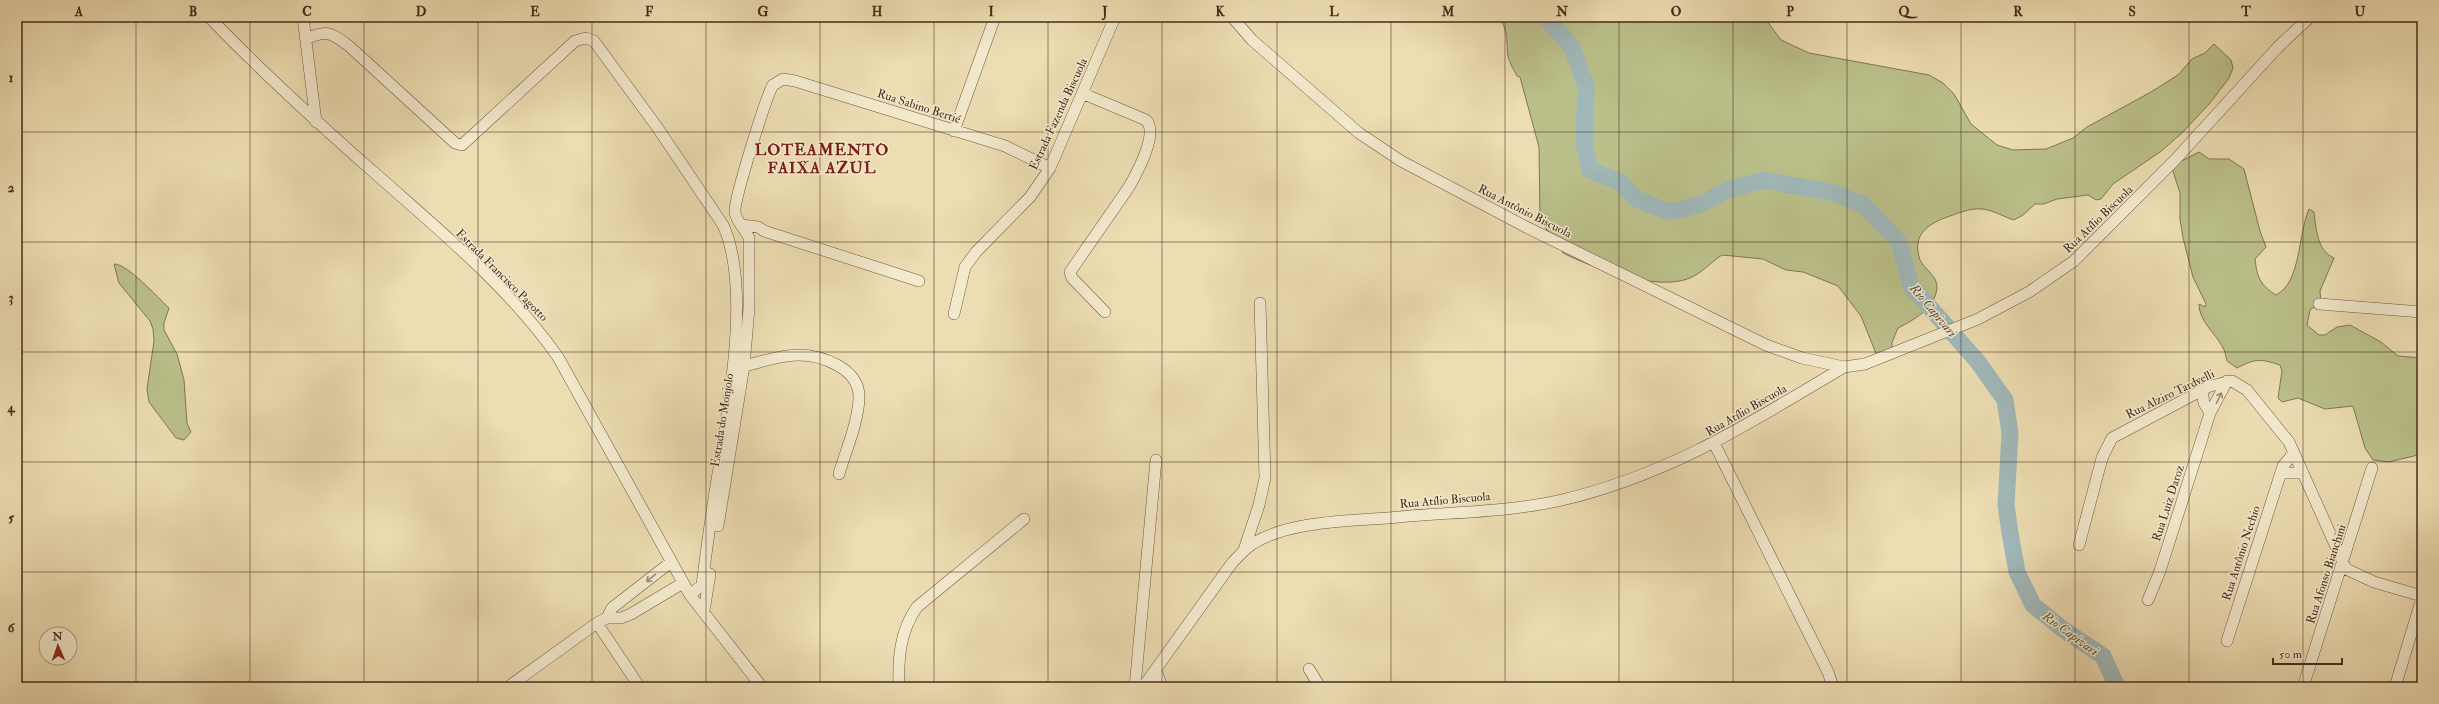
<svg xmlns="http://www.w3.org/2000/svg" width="2439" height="704" viewBox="0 0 2439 704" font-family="'IM FELL Double Pica',serif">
	<rect width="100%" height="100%" fill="#edddb2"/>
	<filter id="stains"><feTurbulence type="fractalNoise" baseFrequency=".005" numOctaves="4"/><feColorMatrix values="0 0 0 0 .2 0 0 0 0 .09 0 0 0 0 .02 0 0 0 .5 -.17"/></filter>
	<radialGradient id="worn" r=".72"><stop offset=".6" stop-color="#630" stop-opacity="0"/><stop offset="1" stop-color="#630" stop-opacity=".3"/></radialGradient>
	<path fill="#bbc08a" stroke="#807654" d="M1497 17H1764L1781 40 1809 53 1929 75 1943 83 1954 94 1971 124 1997 145 2013 150 2046 149 2073 138 2087 127 2151 92 2178 75 2192 59 2205 53 2214 44 2231 60 2233 68 2229 78 2210 103 2182 133 2160 152 2113 184 2101 199 2096 200 2088 195 2057 199 2044 204H2035L2023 215 2014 220C2004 217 1993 210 1982 209 1970 208 1962 212 1950 216 1929 223 1911 234 1920 260 1924 269 1938 276 1937 288 1935 308 1914 320 1898 328L1892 342V359L1877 356 1861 316 1838 286 1803 272 1786 270 1763 259 1722 255C1711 262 1702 273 1690 278 1657 292 1593 268 1563 253L1557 240 1546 229 1540 216 1539 147 1520 77 1517 76C1514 70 1509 62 1508 56 1506 41 1509 28 1497 17Z
		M2199 152 2209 159H2229L2244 169 2260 231 2266 247 2255 259C2257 277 2260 285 2276 295 2301 283 2298 234 2309 209L2314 212C2316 228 2317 251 2334 258L2320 291 2321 302 2310 310 2307 325 2319 335H2325L2337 327 2350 325 2381 342 2398 356 2422 358V454L2389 462 2373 460 2365 448 2353 406 2325 409 2298 398 2282 402 2278 398 2282 371 2280 365C2261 359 2256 358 2237 368L2227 361C2226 357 2225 350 2222 346 2215 333 2199 321 2199 304L2205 307 2206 304 2193 277 2183 238 2180 219V193L2172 168V166Z
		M114 264C128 264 157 297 169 308L164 323V330L177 354 184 380 187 423 191 432 184 440 176 438 149 402 147 389 154 341 153 329 150 321 119 283Z"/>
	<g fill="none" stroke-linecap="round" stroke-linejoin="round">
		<path stroke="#a0b8b9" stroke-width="17" d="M1546 17 1572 48 1586 86 1584 142 1590 170 1620 182 1636 199 1669 212 1698 205 1730 189 1763 180 1834 193 1864 205 1899 242 1911 286 1978 362 2005 400 2010 433 2006 505 2010 533 2017 572 2033 605 2064 630 2103 656 2117 687"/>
		<defs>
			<path id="minor" d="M209 17C262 72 319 124 377 175 440 231 509 287 558 357L690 595 762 687
				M303 17 316 122
				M1232 17 1252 40 1359 133 1401 161 1524 226 1766 345 1802 358 1844 367
				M306 39C327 29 331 33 349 46L455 143 462 145 575 41 586 38 594 41 657 127 723 225C751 286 729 402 719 468 712 507 707 546 702 585L690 595
				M1084 94 1146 120C1159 133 1137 173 1129 187L1070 272 1072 278 1105 312
				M954 131 995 17
				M741 225 758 227 764 231 919 281
				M2319 304 2422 312
				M954 314 965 267 976 252 1030 197 1050 168 1115 17
				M744 366C761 362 780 355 798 355 821 355 860 368 859 398 858 423 846 450 839 474
				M2202 392 2204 403 2210 413
				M1714 443 1828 672 1833 687
				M2282 473H2303
				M718 526 744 366 749 308V238C745 228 736 222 735 212 734 199 766 97 773 85L783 79 795 81 1005 146 1050 168
				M2079 545 2102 458 2112 438 2210 386 2232 381 2247 390 2289 442 2346 569 2374 582 2422 596
				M1244 550 1259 505 1265 478 1260 303
				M2148 600 2160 571 2210 413 2227 381
				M704 611 710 574
				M607 618 612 608 671 562
				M597 623 637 683 632 687
				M2227 641 2283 466 2294 453
				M1309 669 1320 687
				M1156 670 1162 687
				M508 687 597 623 607 618H621L631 614 683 583
				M899 687C898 658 900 631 917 607L1024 519
				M1135 687 1156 460
				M1143 687 1232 563C1239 556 1245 548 1254 543 1291 520 1355 521 1399 517 1452 512 1510 512 1562 500 1671 474 1750 423 1844 367L1865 364 1978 319 2029 292 2074 261 2175 160 2278 47 2310 17
				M2303 687 2372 468
				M2395 687 2422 598"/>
		</defs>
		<use href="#minor" stroke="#6f5842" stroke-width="12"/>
		<use href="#minor" stroke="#f3e9cd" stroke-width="11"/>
	</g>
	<defs><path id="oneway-shaft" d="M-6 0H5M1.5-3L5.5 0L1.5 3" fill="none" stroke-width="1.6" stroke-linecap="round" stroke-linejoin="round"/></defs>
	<g stroke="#9c8a75">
		<use href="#oneway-shaft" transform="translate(2219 398) rotate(-64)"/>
		<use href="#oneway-shaft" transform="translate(651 578) rotate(141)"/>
	</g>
	<path fill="none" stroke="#452b1d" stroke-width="1" stroke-opacity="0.55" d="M136 17V687M250 17V687M364 17V687M478 17V687M592 17V687M706 17V687M820 17V687M934 17V687M1048 17V687M1162 17V687M1277 17V687M1391 17V687M1505 17V687M1619 17V687M1733 17V687M1847 17V687M1961 17V687M2075 17V687M2189 17V687M2303 17V687M17 132H2422M17 242H2422M17 352H2422M17 462H2422M17 572H2422"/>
	<g text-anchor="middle" stroke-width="3" stroke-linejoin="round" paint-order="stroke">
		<g font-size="12" fill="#452b1d" stroke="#f3e9cd">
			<text transform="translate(919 106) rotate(18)" y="4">Rua Sabino Bertié</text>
			<text transform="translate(1058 114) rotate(-65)" y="4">Estrada Fazenda Biscuola</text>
			<text transform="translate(1525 211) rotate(27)" y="4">Rua Antônio Biscuola</text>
			<text transform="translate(2098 219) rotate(-44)" y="4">Rua Atílio Biscuola</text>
			<text transform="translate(502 275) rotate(45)" y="4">Estrada Francisco Pagotto</text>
			<text transform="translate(2170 394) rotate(-26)" y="4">Rua Alziro Tardvelli</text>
			<text transform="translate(1746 410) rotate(-30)" y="4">Rua Atílio Biscuola</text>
			<text transform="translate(722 420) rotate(-81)" y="4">Estrada do Monjolo</text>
			<text transform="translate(1445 500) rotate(-5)" y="4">Rua Atílio Biscuola</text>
			<text transform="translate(2168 503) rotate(-72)" y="4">Rua Luiz Daroz</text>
			<text transform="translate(2241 553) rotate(-72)" y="4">Rua Antônio Nechio</text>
			<text transform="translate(2326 574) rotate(-72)" y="4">Rua Afonso Bianchini</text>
		</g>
		<g font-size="13" font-style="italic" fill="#5c4e44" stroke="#f3e9cd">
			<text transform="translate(1934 310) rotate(50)" y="5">Rio Capivari</text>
			<text transform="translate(2071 633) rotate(36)" y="5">Rio Capivari</text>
		</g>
		<g font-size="16" font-weight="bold" letter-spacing="1" fill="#7a1f14" stroke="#f3e9cd">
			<text x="822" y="155">LOTEAMENTO<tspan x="822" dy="18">FAIXA AZUL</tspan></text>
		</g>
	</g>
	<rect width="2439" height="704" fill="none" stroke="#edddb2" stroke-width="44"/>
	<g transform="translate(58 646) rotate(358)"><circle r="19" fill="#f3e9cd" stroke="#ad9d87"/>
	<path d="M0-3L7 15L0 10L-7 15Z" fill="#8f2418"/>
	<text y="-6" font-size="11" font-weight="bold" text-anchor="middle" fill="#452b1d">N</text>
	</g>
	<path d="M2273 658v6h69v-6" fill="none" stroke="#452b1d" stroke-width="2"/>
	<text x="2279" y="658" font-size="12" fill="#452b1d" stroke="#f3e9cd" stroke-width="3" paint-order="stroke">50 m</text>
	<rect x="22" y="22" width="2395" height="660" fill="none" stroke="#452b1d" stroke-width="1.5"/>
	<g font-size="13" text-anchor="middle" font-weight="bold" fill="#452b1d">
		<text x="79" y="16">A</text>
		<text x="193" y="16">B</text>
		<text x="307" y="16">C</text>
		<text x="421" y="16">D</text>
		<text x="535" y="16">E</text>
		<text x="649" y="16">F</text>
		<text x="763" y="16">G</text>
		<text x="877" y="16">H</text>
		<text x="991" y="16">I</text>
		<text x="1105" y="16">J</text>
		<text x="1220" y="16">K</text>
		<text x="1334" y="16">L</text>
		<text x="1448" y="16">M</text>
		<text x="1562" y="16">N</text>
		<text x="1676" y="16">O</text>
		<text x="1790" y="16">P</text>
		<text x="1904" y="16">Q</text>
		<text x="2018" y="16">R</text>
		<text x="2132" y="16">S</text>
		<text x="2246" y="16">T</text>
		<text x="2360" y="16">U</text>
		<text x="11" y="82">1</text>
		<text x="11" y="192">2</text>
		<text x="11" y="302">3</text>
		<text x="11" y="412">4</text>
		<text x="11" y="522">5</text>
		<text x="11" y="632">6</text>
	</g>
	<rect width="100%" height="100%" filter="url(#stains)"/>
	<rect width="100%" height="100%" fill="url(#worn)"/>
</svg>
